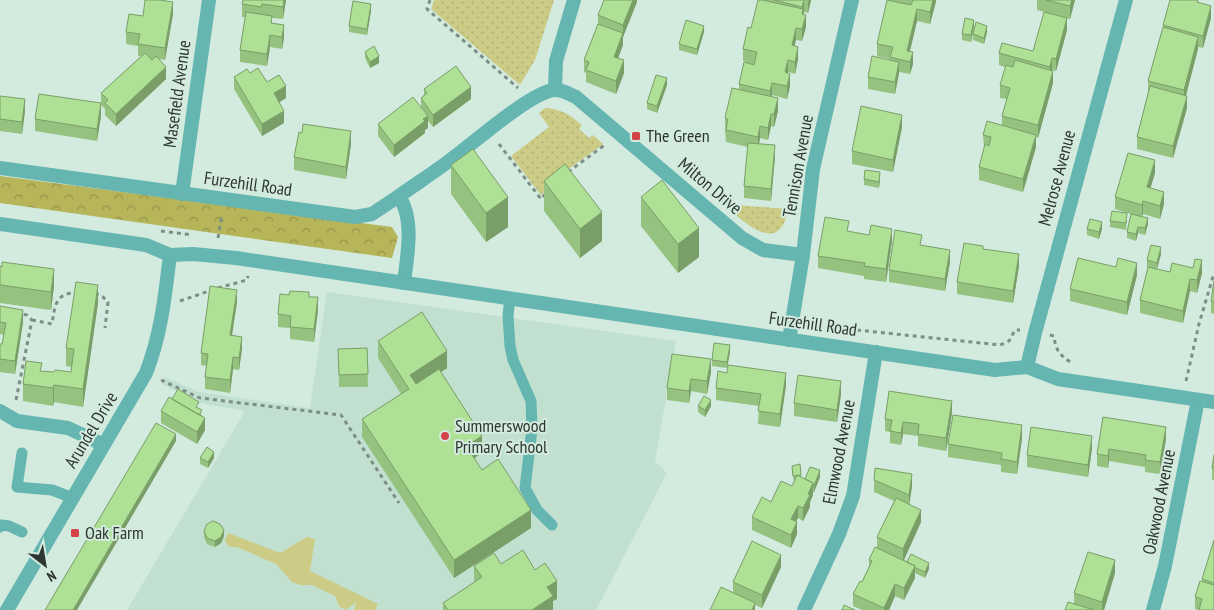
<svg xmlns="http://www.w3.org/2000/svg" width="1214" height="610" viewBox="0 0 1214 610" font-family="'PT Sans Narrow',sans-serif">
	<defs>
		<pattern id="grass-dots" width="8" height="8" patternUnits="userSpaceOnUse" patternTransform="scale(1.25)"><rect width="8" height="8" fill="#cdcc87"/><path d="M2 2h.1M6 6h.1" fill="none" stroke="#b0b075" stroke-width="1.8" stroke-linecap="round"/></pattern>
		<pattern id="forest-crowns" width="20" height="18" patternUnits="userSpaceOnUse" patternTransform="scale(1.25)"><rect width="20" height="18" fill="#b7b55a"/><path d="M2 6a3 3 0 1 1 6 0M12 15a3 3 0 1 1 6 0" fill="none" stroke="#95944b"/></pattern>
	</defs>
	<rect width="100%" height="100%" fill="#d3eade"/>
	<path fill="#c1e0d0" d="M327 292 676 341 655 461 667 473 596 610H127L245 411 200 403 161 384 164 377 199 392 310 408Z"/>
	<path fill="url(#grass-dots)" d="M434 0H554L535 60 520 85 431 9Z
		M545 108C562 109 570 115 582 125L579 129 589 138 593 135 603 144 555 179 541 195 511 156 549 127 539 113Z
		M723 204 788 209C780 258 743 221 723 204Z"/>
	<path fill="url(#forest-crowns)" d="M0 176 392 227 398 237 392 258 0 203Z"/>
	<path fill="#cdcc87" d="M228 533 280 553 307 537 315 539 310 571 378 604 375 610H354L356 603 345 610 339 606 335 596 312 585H300L292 582 276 564 237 547H229L225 541Z"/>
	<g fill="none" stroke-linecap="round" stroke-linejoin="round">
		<path stroke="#7e8e86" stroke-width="3" stroke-dasharray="4 4" stroke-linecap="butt" d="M430 0 427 9 518 88
			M499 144 541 199 546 193
			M568 172 606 144
			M161 231 192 235
			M218 238 222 215
			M218 288 247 280 248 276
			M95 293 103 297 108 302 105 328
			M180 301 212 290
			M32 320 52 324C55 306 55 293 76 293
			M857 330 1000 345 1009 341 1015 330H1020
			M1050 335 1054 336C1055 349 1060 356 1072 363
			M161 380 200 398 341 415 399 503
			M1186 381 1199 324 1214 273
			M16 400 32 320 27 315 19 314"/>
		<path stroke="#65b5b1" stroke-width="11" d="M510 299 508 315 510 346 513 360 531 401 532 429 525 488 537 510 552 525
			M22 453 17 487 52 490 73 498
			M0 527 1 525 9 526 22 532"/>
		<path stroke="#65b5b1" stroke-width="14" d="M555 90 556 61 574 0
			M0 168 355 217 372 214 399 196C415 221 407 255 404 283
			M182 194 209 0
			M399 196C416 184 433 173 449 161 473 144 529 93 554 90 562 89 569 94 576 97L742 238 763 250 803 255
			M789 340 803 255 813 169 852 0
			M1027 367 1035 333 1126 0
			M0 411 17 421 68 428 104 445
			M7 610 146 373C161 335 165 296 170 255
			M804 610 839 534 853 496 876 352
			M1153 610 1165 566 1198 400"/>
		<path stroke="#65b5b1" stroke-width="14" d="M0 224 146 245 170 255 193 254 236 258 995 370 1027 367 1058 379 1214 402"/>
	</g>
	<path fill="#96c280" d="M286 0 283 19 272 18V24L284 38 282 49 270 47 267 66 240 62V50L245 17H242V4Z
		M637 0V2L623 37V45L618 58 624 73 616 94 586 82V73L584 72V60L598 24V15Z
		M765 0H811L808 13 804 12 803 14 806 27 802 41 796 40 794 46 798 59 795 74 788 72 790 86 787 99 772 95V97L778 111 774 127 771 126 768 140 760 138 759 144 775 157 771 201 744 198V186L748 147 726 142 725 131V118L739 90V84L754 65 743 61V49L751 28Z
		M890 0H936L930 24 917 21 910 51 913 64 910 74 899 72 895 94 868 89V77L890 60V59L877 56V44Z
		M1037 0H1075L1070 19 1037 10Z
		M1200 3 1211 18 1203 48 1198 47V49L1186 96 1187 108 1173 158 1137 149V137L1148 93V81L1163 27V25Z
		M371 11 367 35 349 32V26Z
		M173 14 165 60 159 59 166 79 116 126 105 115V109L101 105V93L141 56H138V46L126 44V32L143 16Z
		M974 26 971 42 962 40V34Z
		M1067 30 1056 71 1052 70 1053 83 1038 138 1036 137V147L1023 192 979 180V167L984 148 983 135 1002 125V116L1007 99 1000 98V85L1005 67 999 65V53L1033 51Z
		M704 32 697 55 679 50V44Z
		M987 32 984 44 973 40V34Z
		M365 52 379 63 370 68 365 58Z
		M250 73 267 82 286 98 279 102 284 123 262 136 234 89V77Z
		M667 85 657 113 647 109V103Z
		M424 89 471 99 433 127 428 121V128L425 130V133L394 157 378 136V124L421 106V98L424 95Z
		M0 96 25 111 22 134 0 131Z
		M101 116 97 141 35 131V119Z
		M902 127 893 172 852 164V151Z
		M351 144 346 179 294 170V157Z
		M451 165 508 227 486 242 451 194Z
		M1155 173 1150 188 1164 204 1160 219 1143 214 1142 217 1148 224 1145 235 1138 233 1136 241 1127 238V232L1131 214 1115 209V197Z
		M864 179H880L879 188 864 185Z
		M544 181 602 241 580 258 544 211Z
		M641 197 699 257 678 273 641 226Z
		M1127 220 1126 230 1110 227V221Z
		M1087 229H1102L1099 239 1087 235Z
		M849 232 892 241 886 282 864 279V276L818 268V256Z
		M983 249 1019 266 1013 303 957 294V282Z
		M1161 254 1157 269 1170 272 1202 273 1197 293 1190 291 1183 323 1140 313V300L1148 267H1147V260Z
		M950 262 945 291 889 282V270Z
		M0 266 54 286 51 310 0 303Z
		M1116 267 1137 275 1127 315 1070 301V289Z
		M1214 281V314L1211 313V301Z
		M309 297 318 310 314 342 290 339V328L278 327V314Z
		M237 302 232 335 242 349 239 370 233 369 230 393 205 389V377L207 366 201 365V353Z
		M98 303 83 407 54 402 53 406 23 401V384L42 371 54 372H71V367L66 366V348Z
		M0 306 23 322 15 374 0 372V344H2L4 335 0 334Z
		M378 341 447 368 441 372 482 453 474 458 482 470 531 528 454 578 362 437V419L401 394 378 358Z
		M367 348 368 387H339L338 349Z
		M730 352 727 368 712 366V360Z
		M711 372 707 394 691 391 689 403 667 400V388Z
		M786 385 780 427 758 424 759 406 716 400V388Z
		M841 394 837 422 794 416V403Z
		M172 399 199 408 202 416 205 430 197 444 161 423V411Z
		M698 406H711L705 417 698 412Z
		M952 413 946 451 918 446V436L903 434 901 445 890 443V432L885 431V419Z
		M1103 417 1166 439 1160 474 1145 472V467L1109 461 1108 468 1097 466V454Z
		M1022 438 1017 474 1001 472V465L948 457V444Z
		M1092 448 1088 477 1027 467V455Z
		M1214 455V480H1212V468Z
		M200 458H214L208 468 200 464Z
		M792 466 801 475V477L805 479 820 477 814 492H813V495L810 502V507L803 521 798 518 796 521 797 534 791 548 752 530V517L771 502 792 486 794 482 792 472Z
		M874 480 912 486 909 504 921 522 904 560 929 569 925 578 915 573V578L904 600 895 596 889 610H862L853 606V594L862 582 869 566V560L877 548V537L894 501 874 492Z
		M204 531 224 536 221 543 215 547 207 544 204 537Z
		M1214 540V610H1199L1195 609V597L1202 581Z
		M501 564 535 570 557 599 553 601V610H443V603L474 582V566Z
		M781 567 762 608 755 605V610L733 593V582Z
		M1115 573 1104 610H1065L1074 604V593Z"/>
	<path fill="#7a9e68" d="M284 0H286L283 19V7Z
		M633 0H637V2L623 37V25Z
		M804 0V12L802 19V7Z
		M809 0H811L808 13V1Z
		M933 0H936V2L930 24V12Z
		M1072 0H1075L1070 19V6Z
		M173 2V14L165 60V48Z
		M371 4V11L367 35V29Z
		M1211 6V18L1203 48V36Z
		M917 9V21L907 63V51Z
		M806 15V27L802 41V29Z
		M1067 18V30L1056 71V59Z
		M974 20V26L971 42V35Z
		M284 25V38L282 49V37Z
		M704 26V32L697 55V49Z
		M987 26V32L984 44V38Z
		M796 28V40L792 57V45Z
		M623 33V45L614 69V57Z
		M270 35V47L267 66V54Z
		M1198 37V49L1184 102V90Z
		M798 47V59L795 74V62Z
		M913 52V64L910 74V62Z
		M379 56V63L370 68V62Z
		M1052 58V70L1050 79V67Z
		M624 60V73L616 94V81Z
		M788 60V72L785 85V72Z
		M899 62V74L895 94V82Z
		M166 67V79L116 126V114Z
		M1053 71V83L1038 138V125Z
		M790 74V86L787 99V86Z
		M667 78V85L657 113V106Z
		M772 83V95L770 104V91Z
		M286 86V98L274 106V93Z
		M471 87V99L433 127V115Z
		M1187 96V108L1173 158V146Z
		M778 98V111L774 127V114Z
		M25 99V111L22 134V122Z
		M101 103V116L97 141V129Z
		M284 111V123L262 136V124Z
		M771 114V126L768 140V128Z
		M902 115V127L893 172V160Z
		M428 116V128L425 130V133L394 157V145Z
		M760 126V138L758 149V137Z
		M351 131V144L346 179V167Z
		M1036 135V147L1023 192V179Z
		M775 145V157L771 201V189Z
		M1155 160V173L1147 200V187Z
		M880 172V179L879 188V182Z
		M1164 192V204L1160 219V206Z
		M508 197V227L486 242V213Z
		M1143 201V214L1142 217V205Z
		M602 212V241L580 258V229Z
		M1148 218V224L1145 235V228Z
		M1102 222V229L1099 239V232Z
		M1138 227V233L1136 241V234Z
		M699 228V257L678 273V244Z
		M892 229V241L886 282V269Z
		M1161 247V254L1157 269V263Z
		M950 250V262L945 291V279Z
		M1019 254V266L1013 303V291Z
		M1202 260V273L1197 293V280Z
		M1137 263V275L1127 315V302Z
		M54 269V286L51 310V292Z
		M1190 279V291L1183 323V311Z
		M98 285V303L83 407V389Z
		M237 290V302L230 348V335Z
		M318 297V310L314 342V329Z
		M23 310V322L15 374V361Z
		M242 337V349L239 370V358Z
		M730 345V352L727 368V362Z
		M447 351V368L410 393V375Z
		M233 357V369L230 393V380Z
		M711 359V372L707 394V381Z
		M786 373V385L780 427V414Z
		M691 379V391L689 403V391Z
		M841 381V394L837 422V410Z
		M54 385V402L53 406V388Z
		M711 400V406L705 417V410Z
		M952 401V413L946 451V438Z
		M205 418V430L197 444V432Z
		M903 422V434L901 445V433Z
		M1022 425V438L1017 474V462Z
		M1166 427V439L1160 474V462Z
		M176 434V441L77 610H73Z
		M482 436V453L466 464V446Z
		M1092 436V448L1088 477V465Z
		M1109 449V461L1108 468V456Z
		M214 452V458L208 468V462Z
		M820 470V477L814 492V486Z
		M912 474V486L909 507V495Z
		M813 483V495L810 502V507L803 521V508L808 494Z
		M798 506V518L791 531V519Z
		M531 510V528L454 578V560Z
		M921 510V522L903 562V549Z
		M797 522V534L791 548V535Z
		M224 530V536L221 543 215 547V541Z
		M781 555V567L762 608V595Z
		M1115 560V573L1104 610H1102V602Z
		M929 563V569L925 578V572Z
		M915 566V578L904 600V588Z
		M557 581V599L553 601V610H531L547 587Z
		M895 584V596L889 610H884V608Z
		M755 603V610H752Z"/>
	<path fill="#aee195" stroke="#7a9e68" d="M145 0H160L173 2 165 48 138 44 140 34 126 32 129 14 143 16Z
		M243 0H284L283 7 262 4 261 7 242 4Z
		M604 0H633L623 25 598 15Z
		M758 0H762L803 9 802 14 806 15 802 29 796 28 792 45 798 47 795 62 788 60 785 72 790 74 787 86 772 83 770 91 739 84 744 62 754 65 757 52 743 49 748 27 751 28Z
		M774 0H804L802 7Z
		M887 0 911 5 913 0H933L930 12 917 9 907 51 913 52 910 62 890 57 893 47 877 44Z
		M1046 0H1072L1070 6Z
		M1170 0H1198L1197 2 1211 6 1203 36 1163 25Z
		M353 1 371 4 367 29 349 26Z
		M246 12 272 16 271 23 284 25 282 37 270 35 267 54 240 50Z
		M1044 12 1067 18 1056 59 1052 58 1050 67 999 53 1002 43 1033 51Z
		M965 18 974 20 971 35 962 34Z
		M686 20 704 26 697 49 679 44Z
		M976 22 987 26 984 38 973 34Z
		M598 24 623 33 614 57 624 60 616 81 586 70 589 62 584 60Z
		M1163 27 1198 37 1184 90 1148 81Z
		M374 46 379 56 370 62 365 52Z
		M145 53 152 60 156 56 166 67 116 114 105 103 108 100 101 93Z
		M872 56 899 62 895 82 868 77Z
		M1015 60 1053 71 1038 125 1002 116 1010 88 1000 85 1006 65 1013 67Z
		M456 66 471 87 433 115 421 98 427 93 424 89Z
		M258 68 267 82 279 75 286 86 274 93 284 111 262 124 234 77 247 69 250 73Z
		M656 75 667 78 657 106 647 103Z
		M1150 86 1187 96 1173 146 1137 137Z
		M732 88 778 98 774 114H771L768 128 760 126 758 137 726 130 728 119 725 118Z
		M39 94 101 103 97 129 35 119Z
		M0 96 25 99 22 122 0 119Z
		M413 97 428 116 423 119 425 121 394 145 378 124Z
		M861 106 902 115 893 160 852 151Z
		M987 121 1036 135 1023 179 979 167 985 144 989 146 991 137 983 135Z
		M303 124 351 131 346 167 294 157 299 132 302 133Z
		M748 143 775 145 771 189 744 186Z
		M473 149 508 197 486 213 451 165Z
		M1128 153 1155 160 1147 187 1164 192 1160 206 1143 201 1142 205 1115 197Z
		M565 164 602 212 580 229 544 181Z
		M865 170 880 172 879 182 864 179Z
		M662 180 699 228 678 244 641 197Z
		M1112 211 1127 213 1126 223 1110 221Z
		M1131 214 1148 218 1145 228 1138 227 1136 234 1127 232Z
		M825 217 849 221 847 231 869 235 871 225 892 229 886 269 864 266 865 263 818 256Z
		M1090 219 1102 222 1099 232 1087 229Z
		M895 230 922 235 920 245 950 250 945 279 889 270Z
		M964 243 983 246V249L1019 254 1013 291 957 282Z
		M1151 245 1161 247 1157 263 1147 260Z
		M1078 258 1116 267 1118 258 1137 263 1127 302 1070 289Z
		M1195 259 1202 260 1197 280 1190 279 1183 311 1140 300 1148 267 1170 272 1172 263 1193 268Z
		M2 262 54 269 51 292 0 285V266L2 267Z
		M1214 281V302L1211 301Z
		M76 282 98 285 83 389 54 385 53 388 23 384 26 361 42 363 40 371 54 372 55 370 71 372 74 349 66 348Z
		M210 286 237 290 230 335 242 337 239 358 233 357 230 380 205 377 208 354 201 353Z
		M290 291 309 292V297H318L314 329 290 327 291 316 278 314 280 294 289 295Z
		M0 306 23 310 15 361 0 359V344H2L6 323 0 322Z
		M422 312 447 351 410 375 416 384 439 369 482 436 466 446 482 470 498 459 531 510 454 560 362 419 409 389 378 341Z
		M714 343 730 345 727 362 712 360Z
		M367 348 368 374 339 375 338 349Z
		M672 354 711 359 707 381 691 379 689 391 667 388Z
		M728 365 786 373 780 414 758 411 761 394 716 388 718 371 727 373Z
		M798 375 841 381 837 410 794 403Z
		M178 389 199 402 196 407 202 410 199 415 172 399Z
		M889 391 952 401 946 438 918 434 919 424 903 422 901 433 890 431 892 420 885 419Z
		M704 396 711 400 705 410 698 406Z
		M169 397 205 418 197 432 161 411Z
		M953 415 1022 425 1017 462 1001 459 1002 453 948 444Z
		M1103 417 1166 427 1160 462 1145 460 1146 455 1109 449 1108 456 1097 454Z
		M156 423 176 434 73 610H45Z
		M1031 427 1092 436 1088 465 1027 455Z
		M207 447 214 452 208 462 200 458Z
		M1214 455V468H1212Z
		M800 464 801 475 793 476 792 466Z
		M810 467 820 470 814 486 813 485V483L805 479Z
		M875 468 912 474 909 495 874 480Z
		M797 475 813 483 808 494 810 495 803 508 798 506 791 519 797 522 791 535 752 517 762 497 771 502 781 481 792 486Z
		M896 498 921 510 903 549 877 537Z
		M213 521 220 524 224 530 221 537 215 541 207 538 204 531 207 524Z
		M1214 540V583L1202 579Z
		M752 541 781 555 762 595 733 582Z
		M875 547 915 566 904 588 895 584 884 608 853 594 860 581 862 582 872 561 869 560Z
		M523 550 535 570 545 563 557 581 547 587 553 596 532 610H448L443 603 482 577 474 566 494 553 501 564Z
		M1088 552 1115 560 1102 602 1074 593Z
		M911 554 929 563 925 572 914 567 915 566 907 562Z
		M1200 581 1214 585V610H1199L1202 599 1195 597Z
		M721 587 755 603 752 610H710Z
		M1068 602 1094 610H1065Z
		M844 605 855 610H842Z"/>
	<g fill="#d34446" stroke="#d3eade" stroke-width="2">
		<rect x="631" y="131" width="10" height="10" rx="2.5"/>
		<circle cx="445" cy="436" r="5"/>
		<rect x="70" y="528" width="10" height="10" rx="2.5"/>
	</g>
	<g text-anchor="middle" stroke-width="4" stroke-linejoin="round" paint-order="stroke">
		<g font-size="18" fill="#2d3631" stroke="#d3eade">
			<text transform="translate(177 94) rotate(-82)" y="6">Masefield Avenue</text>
			<text transform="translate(798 166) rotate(-80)" y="6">Tennison Avenue</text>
			<text transform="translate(1057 178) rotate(-75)" y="6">Melrose Avenue</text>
			<text transform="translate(248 184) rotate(8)" y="6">Furzehill Road</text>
			<text transform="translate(710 186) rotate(40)" y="6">Milton Drive</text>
			<text transform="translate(813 324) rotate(8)" y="6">Furzehill Road</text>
			<text transform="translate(91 430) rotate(-59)" y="6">Arundel Drive</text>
			<text transform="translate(839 452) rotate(-79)" y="6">Elmwood Avenue</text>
			<text transform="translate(1159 502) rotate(-79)" y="6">Oakwood Avenue</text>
		</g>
		<g font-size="18" fill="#2d3631" stroke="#d3eade" text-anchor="start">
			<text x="646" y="142">The Green</text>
			<text x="455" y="432">Summerswood<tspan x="455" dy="21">Primary School</tspan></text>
			<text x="85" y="539">Oak Farm</text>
		</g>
	</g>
	<g transform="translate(45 565) rotate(149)" stroke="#d3eade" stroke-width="4" paint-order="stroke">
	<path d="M0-4L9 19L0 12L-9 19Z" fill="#2d3631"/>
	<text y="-8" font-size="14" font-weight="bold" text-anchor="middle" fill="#2d3631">N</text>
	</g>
</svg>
